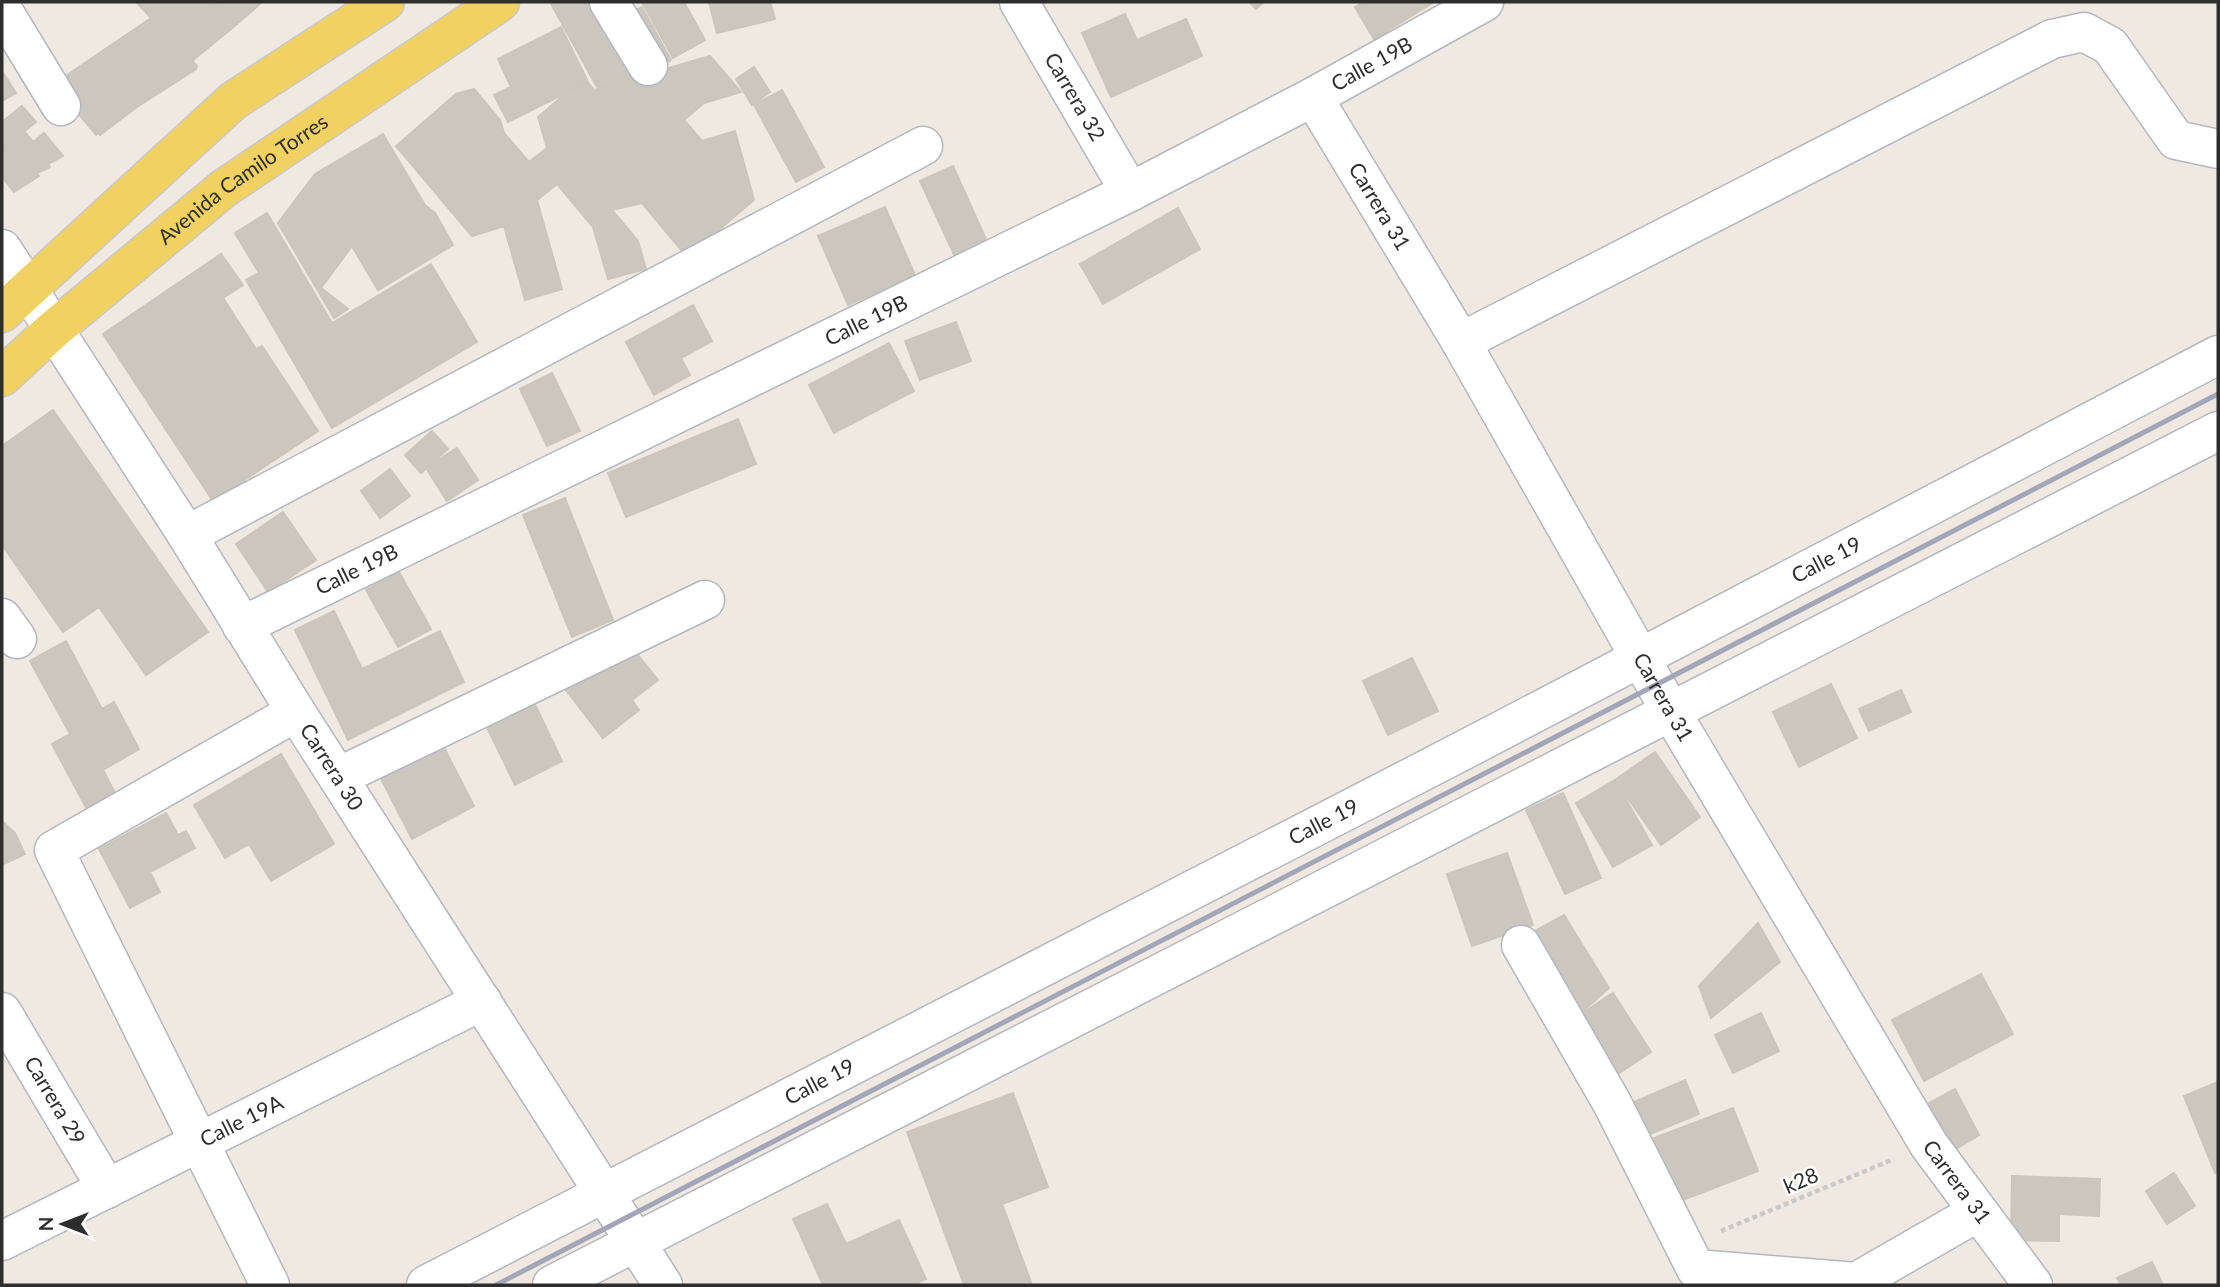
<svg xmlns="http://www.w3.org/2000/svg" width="2220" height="1287" viewBox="0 0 2220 1287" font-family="Lato,sans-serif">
	<rect width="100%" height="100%" fill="#efe9e1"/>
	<path fill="#cbc7bf" stroke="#cbc5ba" stroke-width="2" d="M136 2H212L236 25 192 61Z
		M212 2H262L236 25Z
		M550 2H624L630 13 642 7 671 60 603 98Z
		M642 2H684L705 40 673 58Z
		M709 2H770L775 19 717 33Z
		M1249 2H1264L1256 9Z
		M1364 2H1434L1374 39 1355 7Z
		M1125 14 1137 40 1186 19 1202 56 1111 97 1082 33Z
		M151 18 197 66 196 69 137 107 100 135 99 133 96 135 54 84Z
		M561 27 588 82 508 122 494 95 511 87 498 59Z
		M710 56 741 92 704 103 684 120 702 141 735 131 754 200 687 257 642 203 612 210 638 241 646 269 608 279 593 227 557 184 537 200 562 289 525 300 504 226 472 236 396 146 456 94 474 89 500 120 504 133 529 162 547 148 538 117 584 78 594 90Z
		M754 67 770 92 752 105 736 79Z
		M2 71 16 93 2 101Z
		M782 90 824 167 796 182 754 105Z
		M22 106 36 122 2 149V122Z
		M24 131 33 142 44 133 63 156 48 164 50 167 37 173 39 176 14 192 2 177V149Z
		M383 134 425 205 435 213 453 245 378 290 352 246 321 288 348 309 334 318 278 223 315 174Z
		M953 166 989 246 957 261 920 181Z
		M885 207 915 275 848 305 818 236Z
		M1178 208 1200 249 1103 304 1080 264Z
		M267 213 332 323 431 264 477 342 332 428 246 280 259 273 235 233Z
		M221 254 243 285 223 298 256 349 262 346 318 431 213 501 103 334Z
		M693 305 712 341 681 358 690 375 654 395 626 342Z
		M956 322 971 361 920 380 905 341Z
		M889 343 914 391 834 433 809 385Z
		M552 373 580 431 547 446 520 389Z
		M53 410 208 632 146 675 99 607 63 632 2 545V446Z
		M738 419 756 464 626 517 608 473Z
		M432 431 448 449 421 473 405 455Z
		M457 448 478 480 447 501 426 468Z
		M390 469 410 496 380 518 361 491Z
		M565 498 613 620 572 637 523 515Z
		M283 512 316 560 268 592 236 544Z
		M399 572 431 629 398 647 366 590Z
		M334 611 362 669 440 631 464 682 348 740 295 630Z
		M626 640 658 680 632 700 639 710 603 738 565 689Z
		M66 641 102 709 114 702 139 749 103 770 117 797 89 813 52 744 70 734 30 661Z
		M1412 658 1438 711 1388 735 1363 681Z
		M1831 684 1857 738 1799 767 1773 712Z
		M1901 690 1911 712 1869 731 1859 709Z
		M530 694 562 761 515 785 482 717Z
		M439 738 474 806 412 839 377 771Z
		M1655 752 1700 817 1661 845 1615 780Z
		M281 754 334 844 271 881 249 844 225 858 194 805Z
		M1615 780 1652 845 1613 867 1576 803Z
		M1563 793 1601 878 1565 894 1526 810Z
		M166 813 178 835 186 831 195 848 150 872 160 892 130 908 99 849Z
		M2 821 15 833 25 854 2 865Z
		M1507 853 1533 925 1472 946 1447 874Z
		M1564 915 1609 988 1575 1018 1528 935Z
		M1758 923 1780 962 1711 1018 1699 986Z
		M1981 974 2013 1034 1924 1081 1892 1020Z
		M1613 993 1651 1052 1613 1077 1575 1018Z
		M1761 1013 1779 1051 1733 1073 1715 1035Z
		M1685 1080 1699 1114 1648 1135 1634 1102Z
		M2218 1082V1172L2215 1173 2184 1096Z
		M1955 1089 1979 1135 1942 1157 1916 1110Z
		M1013 1093 1048 1187 1002 1204 1032 1285H964L907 1132Z
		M1733 1108 1758 1171 1678 1202 1654 1138Z
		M2174 1173 2195 1206 2167 1224 2146 1191Z
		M2012 1176 2100 1179 2099 1216 2059 1214V1241L2011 1240Z
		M827 1204 846 1244 899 1220 926 1279 912 1285H823L793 1219Z
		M2152 1262 2163 1285H2121L2117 1278Z"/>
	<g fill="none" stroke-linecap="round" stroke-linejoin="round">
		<defs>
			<g id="minor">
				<path d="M609 2 648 66"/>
				<path id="s1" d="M1019 2 1130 192"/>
				<path d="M2 9 61 106"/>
				<path id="s2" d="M1313 97 1461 342 1671 712 1929 1145 2033 1285"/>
				<path id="s3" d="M2 249 187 535 296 712 663 1285"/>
				<path d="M1461 342 2052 39 2084 32 2110 46 2176 140 2218 149"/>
				<path d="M187 535 923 146"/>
				<path d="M2 618 17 639"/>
				<path id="s4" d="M242 626 1130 192 1313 97 1484 2"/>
				<path d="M338 777 705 600"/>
				<path d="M1521 945 1612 1103 1696 1269 1856 1282 1978 1212"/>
				<path id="s5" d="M2 1012 107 1189"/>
				<path id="s6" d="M2 1241 482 1001"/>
				<path d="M270 1285 54 850 296 712"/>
				<path id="s7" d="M426 1285 1466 749 2218 355"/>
				<path d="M552 1285 2218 431"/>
			</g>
			<g id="major">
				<path d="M2 313 233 101 385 2"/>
				<path id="s8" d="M2 377 53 330 223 189 500 2"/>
			</g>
		</defs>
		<use href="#minor" stroke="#b4b7c1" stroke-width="41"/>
		<use href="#major" stroke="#c9c9c9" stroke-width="41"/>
		<path stroke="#c9c9c9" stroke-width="4.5" stroke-dasharray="5 3.5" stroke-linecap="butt" d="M1721 1231 1894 1159"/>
		<use href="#minor" stroke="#fff" stroke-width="38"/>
		<use href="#major" stroke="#f2d163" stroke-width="38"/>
		<path stroke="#a3a6b8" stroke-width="5" d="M496 1285 2218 394"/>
	</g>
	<g text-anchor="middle" stroke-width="5" stroke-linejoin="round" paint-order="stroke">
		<g font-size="21" fill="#2e2e2e" stroke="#fff">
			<text dy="7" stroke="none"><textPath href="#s4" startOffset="1262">Calle 19B</textPath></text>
			<text dy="7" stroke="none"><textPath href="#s1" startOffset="110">Carrera 32</textPath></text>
			<text dy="7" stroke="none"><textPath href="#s8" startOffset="312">Avenida Camilo Torres</textPath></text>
			<text dy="7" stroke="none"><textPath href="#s2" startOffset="128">Carrera 31</textPath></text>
			<text dy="7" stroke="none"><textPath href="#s4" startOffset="695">Calle 19B</textPath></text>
			<text dy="7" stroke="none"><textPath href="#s7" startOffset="1577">Calle 19</textPath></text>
			<text dy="7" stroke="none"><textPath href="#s4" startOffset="128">Calle 19B</textPath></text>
			<text dy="7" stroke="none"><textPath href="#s2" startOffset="695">Carrera 31</textPath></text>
			<text dy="7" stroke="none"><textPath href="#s3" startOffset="614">Carrera 30</textPath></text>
			<text dy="7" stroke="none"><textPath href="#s7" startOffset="1010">Calle 19</textPath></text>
			<text dy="7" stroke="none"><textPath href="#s7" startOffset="443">Calle 19</textPath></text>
			<text dy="7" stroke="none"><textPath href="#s5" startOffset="103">Carrera 29</textPath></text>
			<text dy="7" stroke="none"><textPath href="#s6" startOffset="268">Calle 19A</textPath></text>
			<text transform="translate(1801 1181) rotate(-23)" y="7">k28</text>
			<text dy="7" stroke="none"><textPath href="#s2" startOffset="1262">Carrera 31</textPath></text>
		</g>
	</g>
	<rect width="2220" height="1287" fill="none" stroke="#2e2e2e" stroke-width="7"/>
	<g transform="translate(63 1224) rotate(270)" stroke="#ffffff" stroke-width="5" paint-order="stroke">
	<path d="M0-5L12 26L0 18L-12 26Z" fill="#2e2e2e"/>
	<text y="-10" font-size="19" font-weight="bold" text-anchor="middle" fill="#2e2e2e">N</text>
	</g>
</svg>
